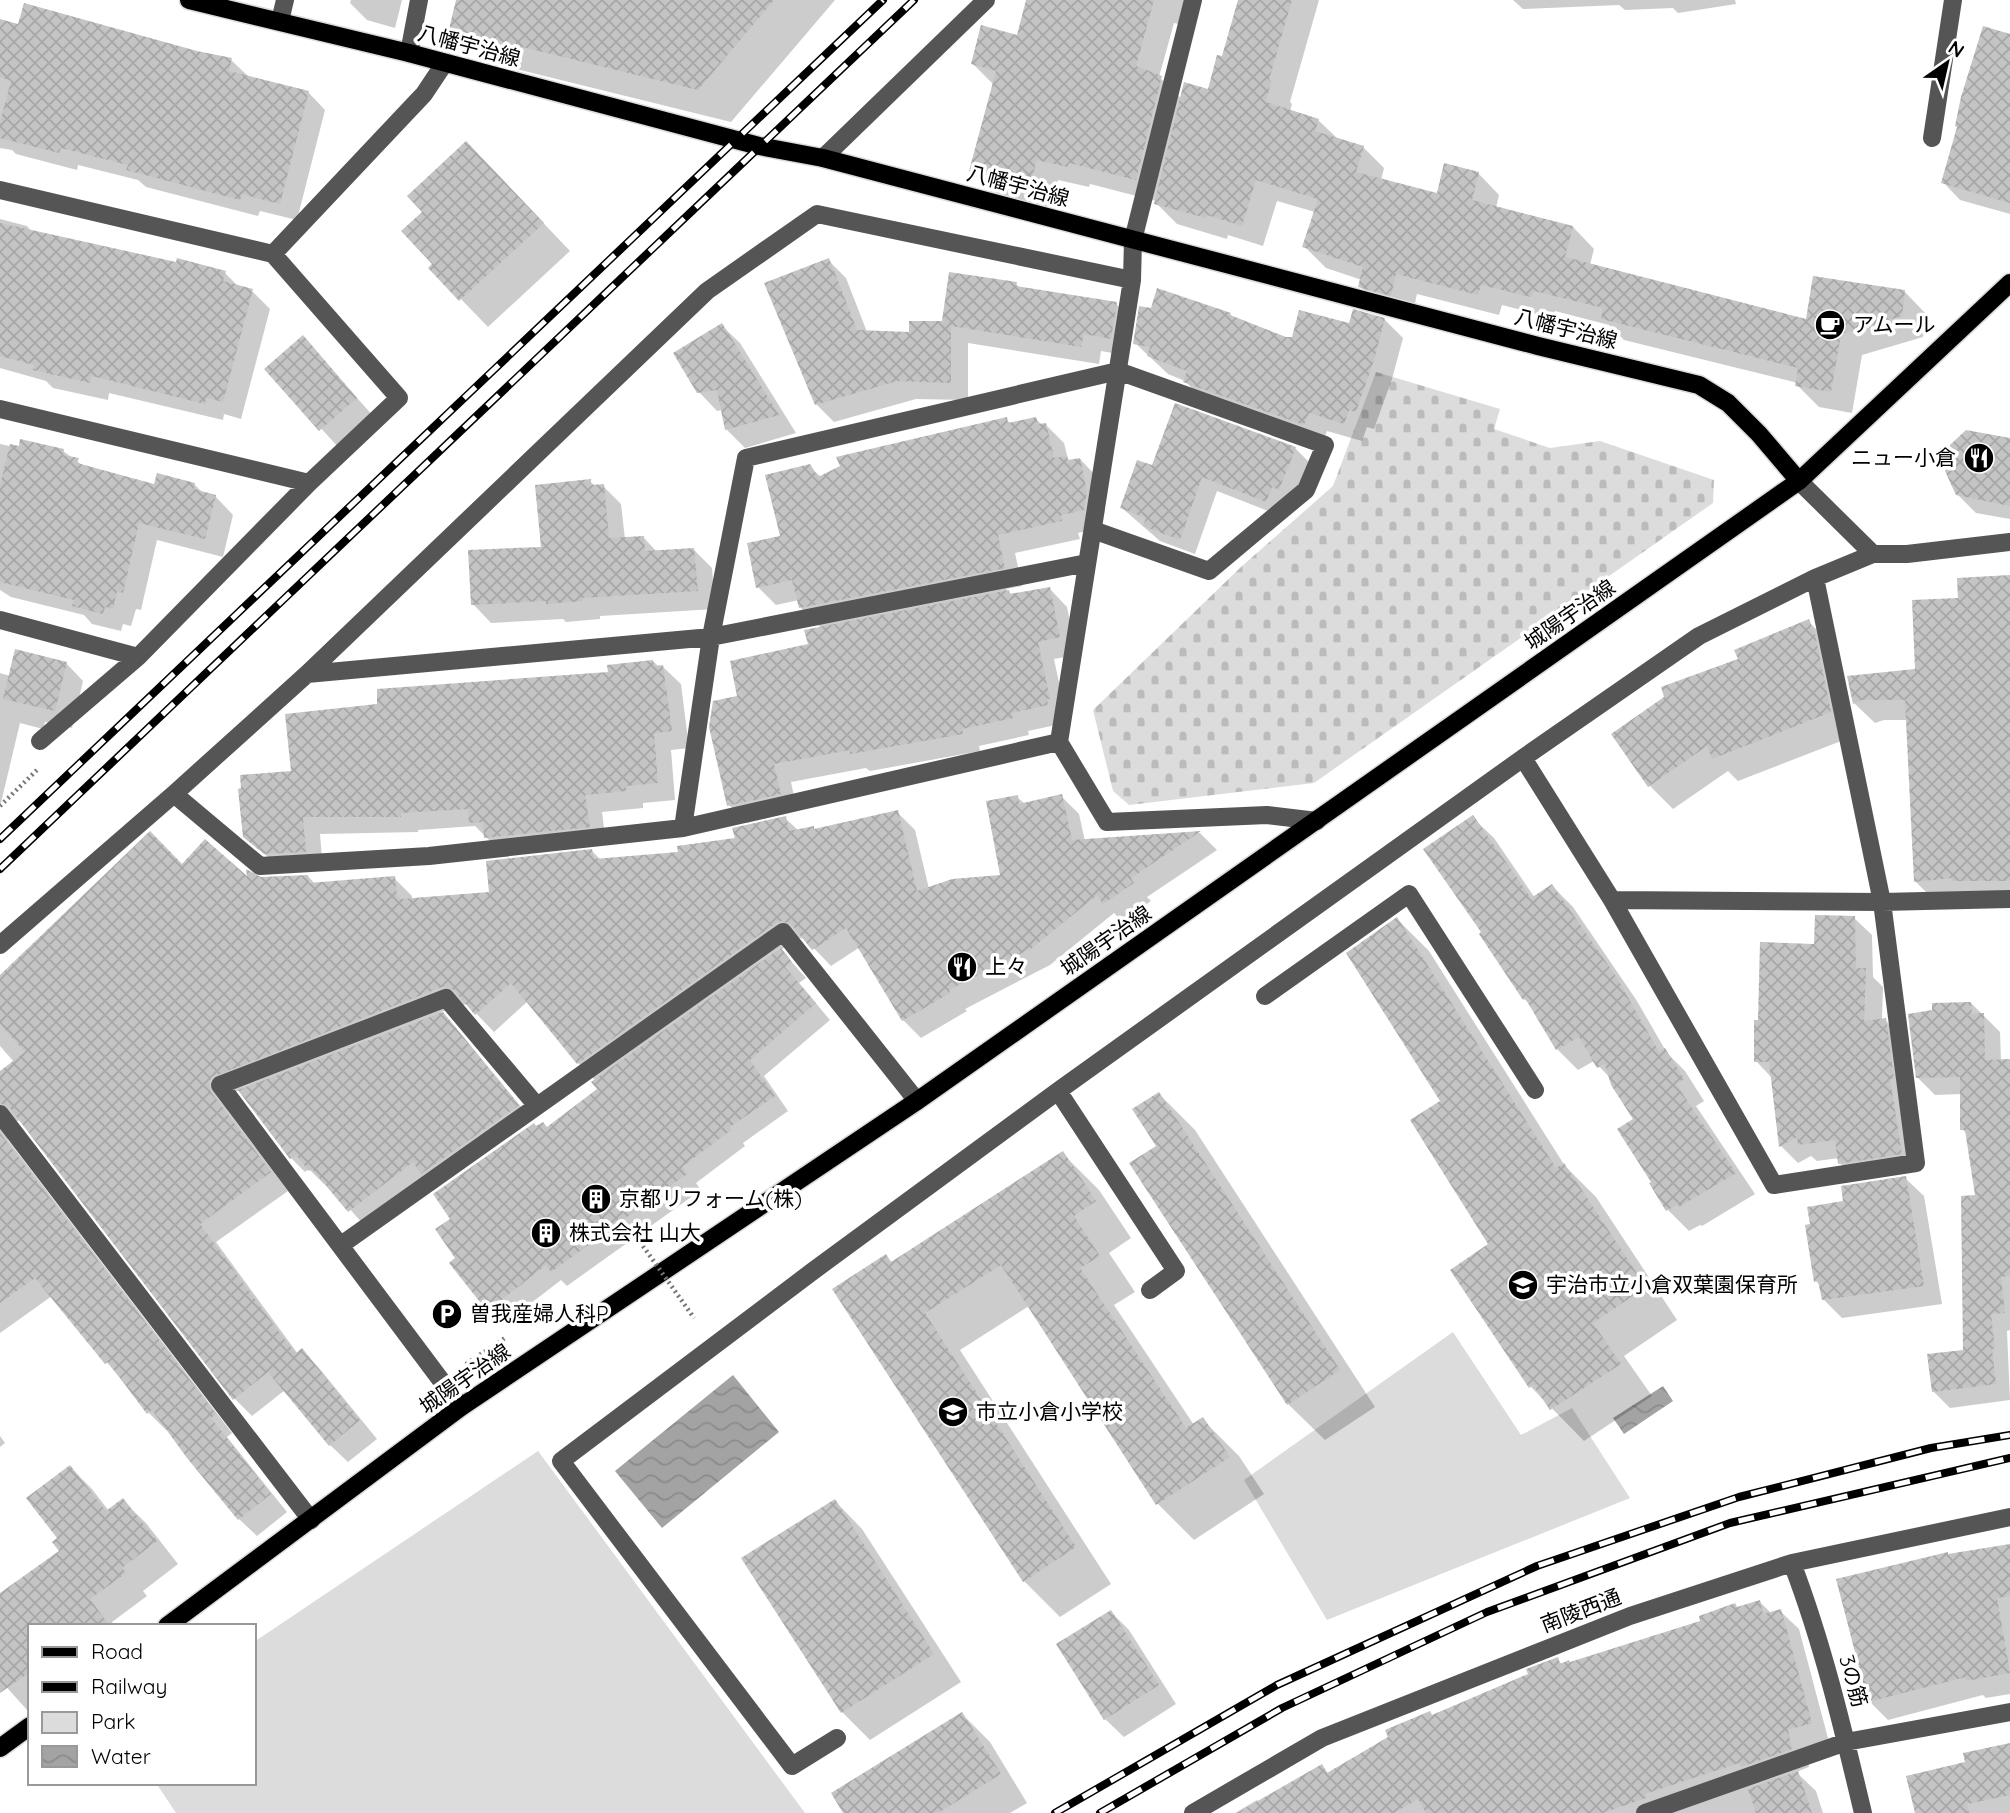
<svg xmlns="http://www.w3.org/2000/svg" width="2010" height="1813" viewBox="0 0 2010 1813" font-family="Quicksand,'Noto Sans JP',sans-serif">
<defs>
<pattern id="cemetery-stones" width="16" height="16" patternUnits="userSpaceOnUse" patternTransform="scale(1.75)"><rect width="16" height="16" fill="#dcdcdc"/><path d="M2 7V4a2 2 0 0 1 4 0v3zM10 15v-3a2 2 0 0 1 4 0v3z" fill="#bbb"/></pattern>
<pattern id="water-waves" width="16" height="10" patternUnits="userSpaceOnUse" patternTransform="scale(1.75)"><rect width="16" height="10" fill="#a3a3a3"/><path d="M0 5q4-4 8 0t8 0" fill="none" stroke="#8b8b8b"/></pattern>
<pattern id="building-cross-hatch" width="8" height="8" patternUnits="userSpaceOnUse" patternTransform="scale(1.75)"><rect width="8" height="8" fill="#c4c4c4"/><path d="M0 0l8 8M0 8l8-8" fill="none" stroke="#a7a7a7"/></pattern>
</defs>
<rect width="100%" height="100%" fill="#fff"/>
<path fill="#dcdcdc" d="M1453,1332l68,103 51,-27 58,90 -303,122 -83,-140z
M538,1451l267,362h-629l-20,-30h98v-141z"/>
<path fill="url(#cemetery-stones)" d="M1376,372l124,37 -6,20 56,19 50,-7 114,39 -1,23 -399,280 -185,22 -16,-14 -20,-81 148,-143 92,-81z"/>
<path fill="url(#water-waves)" d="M733,1375l46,57 -117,96 -47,-57z
M1663,1386l10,15 -49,33 -11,-16z"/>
<path fill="#0003" d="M351,0h51l-7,28 -28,-8 -17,-17z
M458,0h377l-104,122 -247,-61 -33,-33z
M1028,0h166l-7,26 -13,-3 -15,54 23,22 27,-8 14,-33 16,-58h80l-29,102 2,2 -2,7 28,9 20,19 25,8 21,21 -3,12 57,15 40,-22 21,22 -3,13 77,19 21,22 -4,16 218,56 97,-29 21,22 -3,23 -61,18 -10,58 -33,-6 -22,-22 1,-2 -174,-43 -15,-15 -54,-14 -3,7 -50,-13 -3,10 -82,-21 -5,22 -30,-8 -22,-22 2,-6 -36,-12 -22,-22 11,-34 -38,-11 -14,45 -35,-11 -1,4 -50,-15 -21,-21v-2l-66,-17 -1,3 -31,-7 -7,28 -59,-16 -21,-22 23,-85 -21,-21 45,-27z
M1513,0h222l1,4 -58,9 -5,-5 -48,2 -6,-5 -96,4z
M0,20l20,6 177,27 34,7 18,17 59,15 17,18 -28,110 -37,-9 -2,5 -112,-29 -8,-7 -60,-15 -1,5 -61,-16 -4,-4 -12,-2z
M2010,36v178l-50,-14 -17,-18z
M494,171l76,80 -82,76 -57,-59z
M0,219l27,7 5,6 193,41 14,14 13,4 18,18 -29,110 -17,-5 -1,6 -114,-27 -1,7 -55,-12 -7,-7 -46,-13z
M828,260l18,18 21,54 44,2 32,-11 73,-39 4,4 96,16 18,18 -5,34 -28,-5 -2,13 -131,-21v57l-52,-1 -82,23 -18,-18z
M1230,314l5,5 50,19 9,1 90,-20 19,19 -11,41 -18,50 -7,-2 -5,14 -35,-10 -4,12 -120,-43 -18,-19 -17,-7 -33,-31z
M721,325l19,18 56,90 -51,15 -19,-19 -4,-19 -5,1 -18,-19z
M303,337l71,80 -35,31 -72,-79z
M1006,419l5,5 25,-5 6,6h4l18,18 4,16 2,3 10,-3 18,19 7,32 -3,18 -24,5 2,6 -65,14 7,33 -16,3 7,7 37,-7 17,18 10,48 -23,4 12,57 -1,7 -37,8 1,4 -50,11 1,5 -110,20 -4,-3 -75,14 6,29 -50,12 -18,-18 10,-108 71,-51 12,-17 -22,-22 -1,-7 -23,5 -18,-18 24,-50 27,-71 12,11z
M2010,439v80l-34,-6 -19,-19z
M0,444l20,4 43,3 22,16 71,19 38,-2 9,9 12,3 18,19 -10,42 -66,-17 -16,70 -5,-1 -5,17 -8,-2 -2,7 -29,-7 -8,-9 -73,-18 -11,-7z
M1295,448l15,15 -15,41 -14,12 -64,-25 -22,63 -35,-13 -38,-33 31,-40z
M590,481l6,6 7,-1 18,18 4,35 19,-1 13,14 36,-3 19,19 3,41 -115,7v3l-34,3 -3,-3 -72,4 -18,-19 70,-56z
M2010,577v325h-74l-21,-21 -7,-161h-24l-9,3 -21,-20 62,-32 44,-72z
M1808,621l24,24 22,91 -116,45 -10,-10 -55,38 -23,-23 90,-126z
M653,661l6,6h4l18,17 8,64 -18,2 4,50 -32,3v5l-41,4 4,32 -102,11 -29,-29 -57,4v2l-98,2 3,35 -40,2 -38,-35 48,-64 86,-66 231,-32z
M66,663l17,18 -11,47 -27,-6 -2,7 -23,-6 -20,84v-134l10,3z
M1061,796l18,18 6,27 115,-8 17,17 -70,47 4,4 -29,20 -8,-8 -64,52 -85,44 2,2 -46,27 -18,-18 -43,-73 -29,19 -25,-26 -5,-2 -7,2 -13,10 25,28 -7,5 31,37 -66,56 24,35 -45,32 2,3 -49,37 5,7 -134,96 -6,-6 -58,45 -15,-15 -31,-51 -5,-40 85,-91 11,1 51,-40 -3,-8 -18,-18 -50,-62 -34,31 -27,-28 -26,8 15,16 75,91 -168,105 -37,-42 -2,2 -15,-15 -4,3 -14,-14 -51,-68 -10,4 -4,7 2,10 60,80 -72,51 82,112 4,-3 17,17 58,71 -29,23 -18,-17 -45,-55 -33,26 -17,-17 -213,-279 -10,2 -6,7 2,11 224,293 -5,4 60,75 -30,24 -18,-17 -71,-90 -2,1 -17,-17 -97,-117 -52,37v-260l14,-11 -14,-16v-69l183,-111 66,15 59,-5 7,8 79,-6 18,18v4l79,-7 101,-42 9,9 79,-6 57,-15 48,-21 14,13h17l81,-19 18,18 14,59 73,-12 15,-80 8,7z
M1473,818l21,20 41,60 17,-12 21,21 64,94 30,52 18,18 19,30 -8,5 59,88 -53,32 -2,-1 -11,6 -21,-21 -16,-26 -17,-65 -23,-39 -18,-19 -16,9 -21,-21 -25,-43 -8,-7 -43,-65 3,-1z
M1854,918l18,17 1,42 10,10 -1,33h3l17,17 17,134 -62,9 -17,-17 -1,-5 -22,3 -6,-5 -13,7 -17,-17 -9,-68 -16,-17 4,-40 56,-75z
M1397,919l32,32 136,215 31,31 81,123 -53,36 28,40 -68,45 -53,-54 -79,-117 39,-26 -49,-143z
M1971,1003l29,29 1,29 9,-1v270l-3,1 3,69 -60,8 -17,-17 32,-39 12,-156 -9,-61 -6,-6v-35l-27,1 -17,-17z
M1159,1094l36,36 180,277 -50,33 -37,-36 -130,-257z
M1063,1154l36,36 32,48 -22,15 26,39 -21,13 80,120 9,-5 36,36 25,38 -70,46 -36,-36 -129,-198 -69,44 151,234 -51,33 -36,-36 -138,-324 7,6z
M1905,1178l19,18 18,108 -100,14 -19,-19 -2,-13 -5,-5 29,-78z
M0,1436l5,7 -5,4z
M70,1467l22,22 17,22 14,-10 23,22 32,41 -35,27 4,5 -35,26 2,4h-84l-2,85 -28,-31v-85l62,-44 -3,-13z
M835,1501l27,28 99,153 -91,58 -28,-28z
M2010,1546v148l-24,4 -3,-3 -95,25 -19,-19 80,-145z
M1760,1602l11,11 9,-2 19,18 30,113 -24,6 4,19 -13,5 20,19 7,22h-588l22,-13 2,2 63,-36 7,8 101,-61 3,3 97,-41 27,-16 6,6 60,-17z
M1111,1612l18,18 47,74 -52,33 -19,-18z
M962,1714l28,28 37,61 -17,10h-165z
M2010,1745v68h-93l50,-50z"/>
<path fill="url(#building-cross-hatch)" d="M456,0h318l-76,90 -249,-61z
M1026,0h128l-18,66 26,10 -26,104 -67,-17 -1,4 -31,-7 -8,28 -60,-17 27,-100 -25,-7 10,-39 36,10z
M1238,0h54l-23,80 2,1 -5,21 53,17 -4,12 49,15 -8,26 81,21 7,-30 35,9 -7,28 101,26 -8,31 241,62 7,-43 92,14 -3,26 -61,18 -10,58 -36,-6 3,-18 -197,-49 2,-11 -69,-17 -3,6 -50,-12 -3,10 -82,-21 -5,22 -33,-9 5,-20 -61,-20 16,-48 -62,-19 -14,46 -35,-11 -1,3 -52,-14 30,-122 24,7 9,-34 5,1z
M24,3l173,48 35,7 -3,13 80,20 -29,113 -38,-10 -2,6 -114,-30 2,-5 -67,-17 -2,5 -59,-15v-16l11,-41 -11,-4v-58l18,5z
M1983,26l27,8v169l-69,-20 16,-56 -2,-1 6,-29z
M466,141l78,82 -85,78 -31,-33 4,-4 -31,-33 21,-19 -15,-16z
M0,223l176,39 1,-4 49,13 -3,10 30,8 -30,113 -17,-4 -1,6 -113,-28 -2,7 -57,-13 1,-5 -34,-9z
M829,258l28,72 52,2v-11h33l7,-49 68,10 -1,4 101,16 -6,37 -27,-5 -3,13 -130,-21v57l-54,-2 -82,24 -51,-122z
M1157,288l74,25 -1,2 56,22h6l7,-27 50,13 4,-14 32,9 -11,42 -18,52 -7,-2 -5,14 -35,-11 -5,12 -121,-43 4,-11 -40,-15 3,-9 -17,-3 6,-38 12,2z
M722,323l57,92 -54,15 -8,-40 -20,3 -24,-40z
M303,335l54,63 -38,33 -55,-62z
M1175,403l121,44 -17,43 -7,-3 -6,15 -64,-25 -22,63 -37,-14 3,-8 -26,-10 17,-48 15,5z
M1007,417l1,6 28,-6 2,7 8,-1 8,35 13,-2 1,4 12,-2 7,33 -3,19 -23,5 1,6 -64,14 7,33 -206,40 -7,-28 -36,8 -9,-45 33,-7 -15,-61 45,-11 8,13 22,-11 -4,-9z
M1966,430l44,8v68l-54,-11 -11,-24 5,-26z
M20,439l44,10 -1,6 16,3 -2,5 77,21 3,-11 38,10 -1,6 22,6 -11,44 -66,-16 -16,70 -6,-2 -4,18 -8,-2 -2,7 -31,-8 2,-6 -74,-18v-97l10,-41 9,2z
M591,479v6l13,-1 5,54 35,-2 1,15 49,-3 4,43 -116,7 1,3 -37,3v-3l-75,4 -3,-55 73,-3 -6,-62z
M2010,575v306h-58v-3l-38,4 -9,-182h-43l-9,4 -6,-28 68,-7 -3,-69 46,-2 -1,-20z
M1050,587l10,50 -22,5 12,57h-3l1,6 -36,8 1,5 -51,11 1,5 -113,20v-4l-76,14 7,30 -54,12 -18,-79 4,-26 24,-5 -7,-35 78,-17 -4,-14 205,-40 1,4z
M1809,619l6,15 16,78 -119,47 -5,-13 -59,41 -37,-53 53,-37 -3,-10 77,-28 -4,-9z
M15,649l52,13 -12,49 -52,-12z
M653,660l1,6 9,-1 9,66 -18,2 4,50 -32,3v5l-41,4 5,32 -106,11 -1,-16 -14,1 -1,-14 -67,4v4h-98l3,35 -42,2 -21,-17 -5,-48 3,-1 -1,-13 51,-4 -6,-57 92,-10v-15l231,-17 -1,-7z
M1062,794l10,46 129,-9 -70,47 3,5 -31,21 -6,-9 -65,53 -83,42 1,3 -48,28 -56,-93 -34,22 -20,-25 -10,-4 -6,2 -199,141 -66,-81 -36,32 -21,-25 -6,-3h-6l-230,90 -3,5 2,10 60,80 -71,52 85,116 11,13 6,-5 58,72 -31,26 -61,-74 -35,28 -224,-293 -9,-4v-32l25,-19 -25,-28v-49l150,-144 32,33 23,-25 42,37 -1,-7 15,8 47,-2 1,8 86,-7 2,21 4,2 88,-7 -3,-31 106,-12 2,10 84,-7 -1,-6 58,-8 -3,-10 54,-12 3,15 25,-5v3l84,-19 19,81 35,-12 48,-4 -14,-74 32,-6 1,9z
M1473,815l58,83 21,-14 65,94 42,74 6,-4 19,31 -8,5 60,89 -57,34 -1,-3 -12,7 -17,-28 2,-1 -34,-53 16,-10 -22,-34 -6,-21 -8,4 -18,-31 -23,13 -31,-52 -2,2 -44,-66 2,-2 -58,-83z
M1815,915l40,1 1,52h10l-2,53 22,-3 8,61h-4l12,75 -64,10 -3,-24 -37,5 -1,-8 -18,10 -10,-85h-15v-42h4l2,-78 54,2z
M1397,917l159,251 8,-5 82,124 -53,36 28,41 -71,46 -17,-25 -4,3 -79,-118 38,-26 -78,-124 30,-19 -94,-148z
M781,948l11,14 -7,5 31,36 -66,57 25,36 -45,31 1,3 -49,37 5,7 -136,98 -5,-7 -59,46 -38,-48 6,-5 -20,-29 15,-10 -17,-25 101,-71 2,3 7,-4 4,5 50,-38 -6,-7z
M1971,1002l1,12 12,-1 1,47 25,-1v217l-9,1 4,36 -14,1 4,35h-3l4,35 -64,8 -5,-38 36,-4 -2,-154 14,-1 -10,-65h-5v-53l-44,1 -8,-64 24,-4v-7z
M443,1012l76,93 -98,69 -8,-12 -65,50 -36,-43 -3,2 -13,-16 -6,4 -52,-69z
M1159,1092l181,278 -53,35 -158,-242 27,-17 -24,-37z
M0,1133l216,281 -5,4 60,76 -33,26 -51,-62 -35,-48 -5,4 -39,-52 -3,2 -70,-86 -35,25z
M1063,1151l33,50 -22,15 26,40 -20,12 106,160 17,-11 27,40 -74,48 -155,-240 -76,48 151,234 -53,35 -191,-293 54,-35 5,8z
M1906,1176l18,110 -102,14 -4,-19 -4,1 -9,-57 5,-1 -3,-17 36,-6 -2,-15z
M70,1465l36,46 17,-13 34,43 -35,27 4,5 -36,26 20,27h-80v46l-30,21v-100l59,-42 -7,-9 5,-4 -31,-40z
M835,1499l99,155 -93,59 -100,-155z
M2010,1544v52l-13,2 13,75 -44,8v-4l-98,25 -32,-123 112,-27v2z
M1760,1600l3,14 18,-5 31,114 -24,7 4,19 -51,18 -2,-4 -94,31 1,4 -43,15h-177l-8,-14 -24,14h-157l85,-49 5,9 61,-36 -3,-7 45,-19 2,4 96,-41 -2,-5 32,-12 2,7 9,-4 1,2 130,-41 -1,-5 36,-13 2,4z
M1111,1610l48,75 -55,35 -48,-76z
M962,1712l39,62 -63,39h-95l-12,-20z
M2010,1743v52l-43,9 2,9h-54l-9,-37 59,-14 -2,-9z
M1798,1771l14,42h-56l-8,-24z"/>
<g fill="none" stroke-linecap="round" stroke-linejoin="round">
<g stroke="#dbdbdb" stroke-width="21">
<path id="major" d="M189,0l220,53 350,93 64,12 715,188 161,39 29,18 31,31 40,47
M167,1626l294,-219 456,-306 882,-620 211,-198
M0,1748l30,-22"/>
</g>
<path stroke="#777" stroke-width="4.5" stroke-dasharray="2 3.5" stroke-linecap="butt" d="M0,806l38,-37
M466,1364l39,-26"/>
<path stroke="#555" stroke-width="18" d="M280,21l5,-21
M409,53l10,-53
M1932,138l21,-138
M823,158l163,-158
M0,190l273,64
M0,409l309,74
M1799,481l74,73h34l103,-12
M0,620l138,37 171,-174 90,-85 -126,-144 151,-160 20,-30
M307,674l404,-37 35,-179 372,-87 207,74 -19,45 -97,81 -116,-41
M40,741l98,-84
M1059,742l48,80 160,-7 50,6
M1523,758l89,142 162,285 142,-22 -34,-261 -67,-324
M174,794l86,72 169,-10 254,-28 376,-86 73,-462 1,-40 60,-240
M683,828l28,-191 376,-74
M1612,900l270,2 128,-3
M0,945l174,-151 133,-120 400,-383 110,-77 315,66
M1265,996l144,-102 126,196
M1058,1091l118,180 -26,19
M0,1114l311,406
M341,1245l442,-313 134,169
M461,1407l-241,-322 226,-87 91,108
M1792,1563c31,81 51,166 71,250
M837,1738l-45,28 -231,-305 252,-190 245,-180 465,-333 176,-122 116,-58 58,-24
M1193,1813l129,-75 308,-122 162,-53 218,-46
M1645,1813l201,-71 164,-30"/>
<use href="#major" stroke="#000" stroke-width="18"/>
<g stroke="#000" stroke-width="8">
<path id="rail" d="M0,839l883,-839
M0,869l914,-869
M1055,1813l222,-128 260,-119 202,-69 192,-49 79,-13
M1100,1813l182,-105 205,-96 243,-89 280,-65"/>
</g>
<use href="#rail" stroke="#fff" stroke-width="5" stroke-dasharray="16" stroke-linecap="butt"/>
<path stroke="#777" stroke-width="4.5" stroke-dasharray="2 3.5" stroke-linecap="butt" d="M643,1246l51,72"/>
</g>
<defs>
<g id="cafe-disc" transform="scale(1.575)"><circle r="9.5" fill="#000" stroke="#fff"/><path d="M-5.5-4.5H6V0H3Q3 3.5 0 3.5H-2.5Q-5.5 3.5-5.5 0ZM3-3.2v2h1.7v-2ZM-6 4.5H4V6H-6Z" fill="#fff"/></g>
<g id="restaurant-disc" transform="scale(1.575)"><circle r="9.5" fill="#000" stroke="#fff"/><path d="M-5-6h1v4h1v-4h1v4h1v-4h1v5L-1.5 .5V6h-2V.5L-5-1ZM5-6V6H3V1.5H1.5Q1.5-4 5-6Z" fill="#fff"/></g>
<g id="building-disc" transform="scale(1.575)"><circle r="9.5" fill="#000" stroke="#fff"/><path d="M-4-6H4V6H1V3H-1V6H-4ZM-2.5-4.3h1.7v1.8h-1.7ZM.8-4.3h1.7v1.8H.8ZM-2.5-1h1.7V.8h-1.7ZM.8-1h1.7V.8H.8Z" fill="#fff"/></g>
<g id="school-disc" transform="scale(1.575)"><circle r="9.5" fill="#000" stroke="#fff"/><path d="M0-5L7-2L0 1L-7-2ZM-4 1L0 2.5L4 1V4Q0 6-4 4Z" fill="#fff"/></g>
<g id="parking-disc" transform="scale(1.575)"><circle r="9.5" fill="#000" stroke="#fff"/><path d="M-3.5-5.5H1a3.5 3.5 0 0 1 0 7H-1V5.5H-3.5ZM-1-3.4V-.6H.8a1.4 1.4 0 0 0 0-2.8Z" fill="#fff"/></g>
</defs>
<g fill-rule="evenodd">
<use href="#cafe-disc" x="1830" y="325"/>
<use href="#restaurant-disc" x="1979" y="458"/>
<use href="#restaurant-disc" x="962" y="967"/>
<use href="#building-disc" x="596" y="1199"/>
<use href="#building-disc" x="546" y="1233"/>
<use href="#school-disc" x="1523" y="1285"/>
<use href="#parking-disc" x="447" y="1314"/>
<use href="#school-disc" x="953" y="1412"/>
</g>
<g text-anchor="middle" stroke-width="7" stroke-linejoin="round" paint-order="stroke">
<g font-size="21" fill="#000" stroke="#fff">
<text transform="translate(469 46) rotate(15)" y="7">八幡宇治線</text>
<text transform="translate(1018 186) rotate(15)" y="7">八幡宇治線</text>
<text transform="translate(1566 329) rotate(14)" y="7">八幡宇治線</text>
<text transform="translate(1570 615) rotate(-35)" y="7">城陽宇治線</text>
<text transform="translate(1106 941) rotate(-35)" y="7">城陽宇治線</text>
<text transform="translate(465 1379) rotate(-35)" y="7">城陽宇治線</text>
<text transform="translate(1581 1611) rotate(-21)" y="7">南陵西通</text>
<text transform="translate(1853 1681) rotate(74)" y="7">3の筋</text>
</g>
<g font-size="21" fill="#000" stroke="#fff" text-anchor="start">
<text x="1853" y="332">アムール</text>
<text x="1956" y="465" text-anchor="end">ニュー小倉</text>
<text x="985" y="974">上々</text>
<text x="619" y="1206">京都リフォーム(株)</text>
<text x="569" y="1240">株式会社 山大</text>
<text x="1546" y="1292">宇治市立小倉双葉園保育所</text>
<text x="470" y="1321">曽我産婦人科P</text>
<text x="976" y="1419">市立小倉小学校</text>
</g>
</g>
<rect x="28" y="1624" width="228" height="161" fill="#ffffff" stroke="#999999" stroke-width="2"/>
<rect x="42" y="1647" width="35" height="10" fill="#000000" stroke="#999999" stroke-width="2"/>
<text x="91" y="1659" font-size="21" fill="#000000">Road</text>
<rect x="42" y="1682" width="35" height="10" fill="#000000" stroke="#999999" stroke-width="2"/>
<text x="91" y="1694" font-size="21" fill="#000000">Railway</text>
<rect x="42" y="1712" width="35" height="21" fill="#dcdcdc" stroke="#999999" stroke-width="2"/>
<text x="91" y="1729" font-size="21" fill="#000000">Park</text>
<rect x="42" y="1746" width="35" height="21" fill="url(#water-waves)" stroke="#999999" stroke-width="2"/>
<text x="91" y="1764" font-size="21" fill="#000000">Water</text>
<g transform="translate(1947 63) rotate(34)" stroke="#ffffff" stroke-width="5" paint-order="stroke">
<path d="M0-5L12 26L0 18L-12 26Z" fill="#000000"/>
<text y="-10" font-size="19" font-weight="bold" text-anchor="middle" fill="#000000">N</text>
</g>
</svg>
